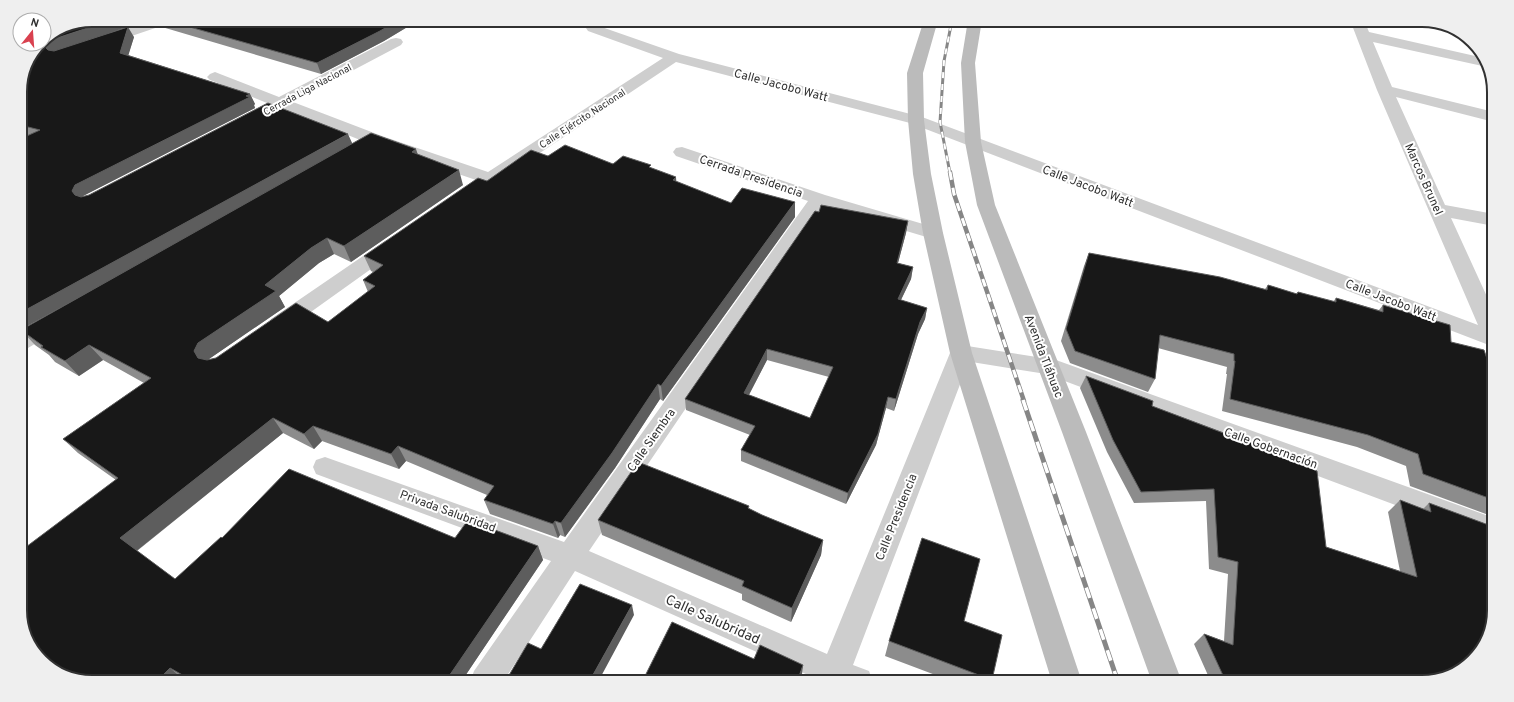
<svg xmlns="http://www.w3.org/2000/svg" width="1514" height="702" viewBox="0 0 1514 702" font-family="Overpass,sans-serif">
<rect width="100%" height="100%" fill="#fff"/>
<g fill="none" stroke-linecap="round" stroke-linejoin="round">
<path fill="#cecece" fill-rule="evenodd" d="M151,20h21l-2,3 -62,21 -5,1 -5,-1 -2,-3 2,-3z
M1350,20h14l5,12 115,26 3,9 -114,-25 19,45 102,25v10l-98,-25 49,108 49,9v12l-43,-8 43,94v35l-584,-224 -234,-61 -208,139 -6,1 -6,-1 -3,-4 3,-4 20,-13 -106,-36 -89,-36c-12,6 -26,18 -39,14l-2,-3 2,-3 25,-13 -57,-23 -3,-3 3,-3 5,-2 5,2 59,23 112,-58 5,-1 5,1 2,3 -2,3 -108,57 89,34 106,36 175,-114 -75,-27 -2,-3 2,-3 5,-1 86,30 243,63 556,208 -101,-235z
M682,147l143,48 115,34 3,4 -3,4 -7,2 -110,-33 -234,345 238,103 123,-301 3,-6 8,-2 8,2 3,6 -119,312 16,6 4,11h-57l1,-3 -242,-108 -72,111h-33l4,-11 77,-110 -235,-87 -3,-7 3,-7 9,-3 239,85 244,-341 -132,-45 -3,-4 3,-4z
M392,239l7,2 3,4 -3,4 -112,80 -8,3 -8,-3 -3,-5 3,-5 114,-78z
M53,315l8,3 3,5 -3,5 -33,20 -8,2v-18l25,-14z"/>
<path fill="#cecece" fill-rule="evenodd" d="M961,345l95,15 438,158v24l-448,-168 -93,-15 -3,-6 3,-6z"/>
<path fill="#bbb" fill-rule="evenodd" d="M924,20h14l-15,53 1,47 7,54 12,59 29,120 110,329h-30l-102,-329 -27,-120 -10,-59 -5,-54 -1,-47z
M968,20h14l-7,43 6,79 14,63 91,227 96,250h-30l-90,-250 -85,-227 -12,-63 -4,-79z"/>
<g stroke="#868686" stroke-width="3">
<path id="rail-far2" d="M950,173l-10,-51 4,-61 8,-41"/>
</g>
<g stroke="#868686" stroke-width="4.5">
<path id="rail-far1" d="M950,172l4,22 70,207"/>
</g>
<g stroke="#868686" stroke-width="5">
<path id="rail" d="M1023,400l95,282"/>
</g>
<use href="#rail-far2" stroke="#fff" stroke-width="2" stroke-dasharray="6" stroke-linecap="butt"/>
<use href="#rail-far1" stroke="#fff" stroke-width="3" stroke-dasharray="8" stroke-linecap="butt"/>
<use href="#rail" stroke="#fff" stroke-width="3.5" stroke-dasharray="11" stroke-linecap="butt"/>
</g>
<path fill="#8c8c8c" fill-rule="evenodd" d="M92,20h55l-5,2 -3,-1 -1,2 -29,10 25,4 -6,18 122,39 5,10 -1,1 1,3 -172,88v1l269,-53 65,10 46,31 -112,77 -17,-8 -15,9 -40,33 6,11 -76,52v1l119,-38 40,-30 -5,-12 10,-8 -2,-1 -7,-15 123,-75 61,-25 103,12 26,14 54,21 64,-1v15l-132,184 -3,-2 -45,69 -50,69 -5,-2 -2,3 -68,-24 -6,-14 3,-5 -81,-34 -7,8 -77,-28 -8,8 -31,-16 -146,118 38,28 47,-41h233l83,8 5,14 -82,122h-273l-3,-1 -1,1h-92l-72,-67v-77l8,8 88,-66 -38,-27 -15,-14 81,-56 -41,-23 -24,16 -24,-14 -6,-7 -14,-10 -14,-15 86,-48 -87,48v-191l8,-3 -8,-3v-46z
M157,20h262l-35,21 -63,33 -159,-47z
M819,212l89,9 -2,12 -8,30 15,4 -2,12 -10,21 26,8 -2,11 -7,15 -24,77 -8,-3 -10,37 -30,59 -105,-43v-11l9,-15 -64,-25 -1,-11zM767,360l62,17 -19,41 -61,-23z
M1089,253l176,36 3,-4 28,9 2,-2 35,10 3,-4 43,12 4,-5 68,37 43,37v138l-84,-31 -4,-20 -49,-19 -135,-36 5,-37h-1l1,-7 -69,-19 -3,31 -7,13 -78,-29 -9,-22 23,-75z
M1086,376l66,30 73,27 1,-1 100,115 74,24 -12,-59 12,-12 23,9 6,-6 65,24 -72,155h-211l-17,-38 10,-10 20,7 4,-67 -19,-5 -3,-68 -72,2 -27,-51 -27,-64z
M749,509l13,6 61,25 -2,15 -30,67 -49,-22v-6l-140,-59 -4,-15z
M964,621l28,59 -1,2h-37l-69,-26 4,-15z"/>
<path fill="#5d5d5d" d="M112,20h26l1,1 -1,2 -83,29 -3,5 -7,-10 3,-6z
M141,20h6l-5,2z
M399,20h20l-35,21 -63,33 -4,-11z
M128,27l6,10 -8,26 -6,-10z
M250,94l5,10 -1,1 1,3 -172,88 -3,6 -8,-11 3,-6z
M348,134l5,11 -333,185v-17z
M416,149l5,15 -9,-12z
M459,170l4,15 -112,77 -7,-16z
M676,177l1,15 -4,-12z
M795,202v15l-132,184 -2,-15z
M908,221l-2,12 -11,41 2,-11z
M327,238l7,16 -15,9 -40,33 6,11 -76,52 -3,8 -8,-9 -4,-7 4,-8 67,-58 46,-37z
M913,267l-2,12 -15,31 2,-11z
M927,308l-2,11 -7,15 -24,77 2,-12 24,-77z
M89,345l14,15 -24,16 -14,-15z
M767,349v11l-23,44v-11z
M658,384l2,15 -45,69 -50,69 -4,-14z
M888,397l-2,11 -10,37 -30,59 2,-11z
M273,418l10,15 -148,119 -15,-14z
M313,426l9,15 -8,8 -10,-15z
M398,446l8,15 -7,8 -8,-15z
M555,521l5,14 -2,3 -5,-14z
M20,538l23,23 -17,-14 -6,-5z
M823,540l-2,15 -30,67 1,-14z
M538,546l5,14 -82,122h-16z
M632,605l2,10 -36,67h-9z
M803,665l-1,9 -3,8h-2z
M170,668l15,13 -1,1h-28z"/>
<path fill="#181818" stroke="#5d5d5d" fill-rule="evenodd" d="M92,20h20l-64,21 -3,6 3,3 6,1 74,-24 -8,26 130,41 -4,2 4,1 -175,88 -3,6 3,4 6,2 8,-2 179,-92 80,31 -328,179v-174l20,-9 -20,-5v-38l20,-43h4v-5l21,-14z
M165,20h234l-19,11 -63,32z
M371,133l45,16 -4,3 47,18 -115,76 -17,-8 -16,10 -46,37 11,6 -78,52 -4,8 4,7 9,2 9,-2 80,-55 32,19 47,-36 -12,-6 20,-15 -19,-9 114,-78 9,3 44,-31 17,6 17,-11 48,19 10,-8 28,9 -2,2 27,10 -3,3 58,23 11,-15 53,14 -134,184 -3,-2 -46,69 -51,70 -6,-2 -2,3 -69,-24 10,-14 -96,-40 -7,8 -78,-28 -9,8 -31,-16 -153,120 55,41 46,-42 1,1 67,-69 166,69 13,-18 70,26 -93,136h-250l-25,-14 -14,14h-64l-28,-6 -32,-26 -12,-35v-73l6,5 92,-69 -55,-39 88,-61 -62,-33 -24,16 -24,-14 2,-1 -22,-16z
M821,205l87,16 -11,42 16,4 -15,32 29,9 -7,14 -24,77 -8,-2 -10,37 -30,59 -107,-43 14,-24 -70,-27 130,-188 4,1zM767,349l66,18 -23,51 -66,-25z
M1089,253l131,24 47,13 1,-5 29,9 1,-2 38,10v-4l47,14v-7l67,20 1,17 33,8 10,29v121l-71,-26 -5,-20 -50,-19 -138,-36 5,-38h-1v-7l-74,-19 -5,44 -80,-28 -9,-22z
M1086,376l67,25 -1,5 74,28v-2l91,39 9,76 91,30 -17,-77 31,12 -2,-9 65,24v83l-6,28 -26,32 -40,12h-196l-22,-48 29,11 5,-83 -20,-5 -4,-68 -73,3 -28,-52z
M638,462l111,44 -1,2 14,7 61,25 -31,68 -50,-22 2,-5 -146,-61z
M922,538l58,21 -16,62 38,14 -10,45 -103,-39z
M580,584l52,21 -43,77h-84l23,-39 13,6z
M672,622l82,37 6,-14 43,20 -6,17h-155z"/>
<g text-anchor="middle" stroke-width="4" stroke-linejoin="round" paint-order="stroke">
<g font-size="10" fill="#313131" stroke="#fff">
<text transform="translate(307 89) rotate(-28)" y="4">Cerrada Liga Nacional</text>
<text transform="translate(582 118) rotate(-33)" y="4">Calle Ejército Nacional</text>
</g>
<g font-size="12" fill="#313131" stroke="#fff">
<text transform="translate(781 85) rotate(15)" y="4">Calle Jacobo Watt</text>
<text transform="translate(751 176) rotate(19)" y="4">Cerrada Presidencia</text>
<text transform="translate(1424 179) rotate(66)" y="4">Marcos Brunel</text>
<text transform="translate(1088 186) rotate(21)" y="4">Calle Jacobo Watt</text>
<text transform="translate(1391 300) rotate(21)" y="4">Calle Jacobo Watt</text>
<text transform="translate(1044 356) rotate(69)" y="4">Avenida Tláhuac</text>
<text transform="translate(651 440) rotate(-55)" y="4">Calle Siembra</text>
<text transform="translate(1271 448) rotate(20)" y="4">Calle Gobernación</text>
<text transform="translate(448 511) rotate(20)" y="4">Privada Salubridad</text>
<text transform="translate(896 517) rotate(-68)" y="4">Calle Presidencia</text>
</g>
<g font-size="14" fill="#313131" stroke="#fff">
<text transform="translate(713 619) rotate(24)" y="5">Calle Salubridad</text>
</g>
</g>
<path d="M0 0H1514V702H0ZM92 27H1422A65 65 0 0 1 1487 92V610A65 65 0 0 1 1422 675H92A65 65 0 0 1 27 610V92A65 65 0 0 1 92 27Z" fill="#efefef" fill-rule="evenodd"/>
<path fill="none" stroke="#313131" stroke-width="2" d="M92 27H1422A65 65 0 0 1 1487 92V610A65 65 0 0 1 1422 675H92A65 65 0 0 1 27 610V92A65 65 0 0 1 92 27Z"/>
<g transform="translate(32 32) rotate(17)"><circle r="19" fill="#ffffff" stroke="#adadad"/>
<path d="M0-3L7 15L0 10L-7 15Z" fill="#d9414f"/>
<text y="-6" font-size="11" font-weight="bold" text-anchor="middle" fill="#313131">N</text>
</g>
</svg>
